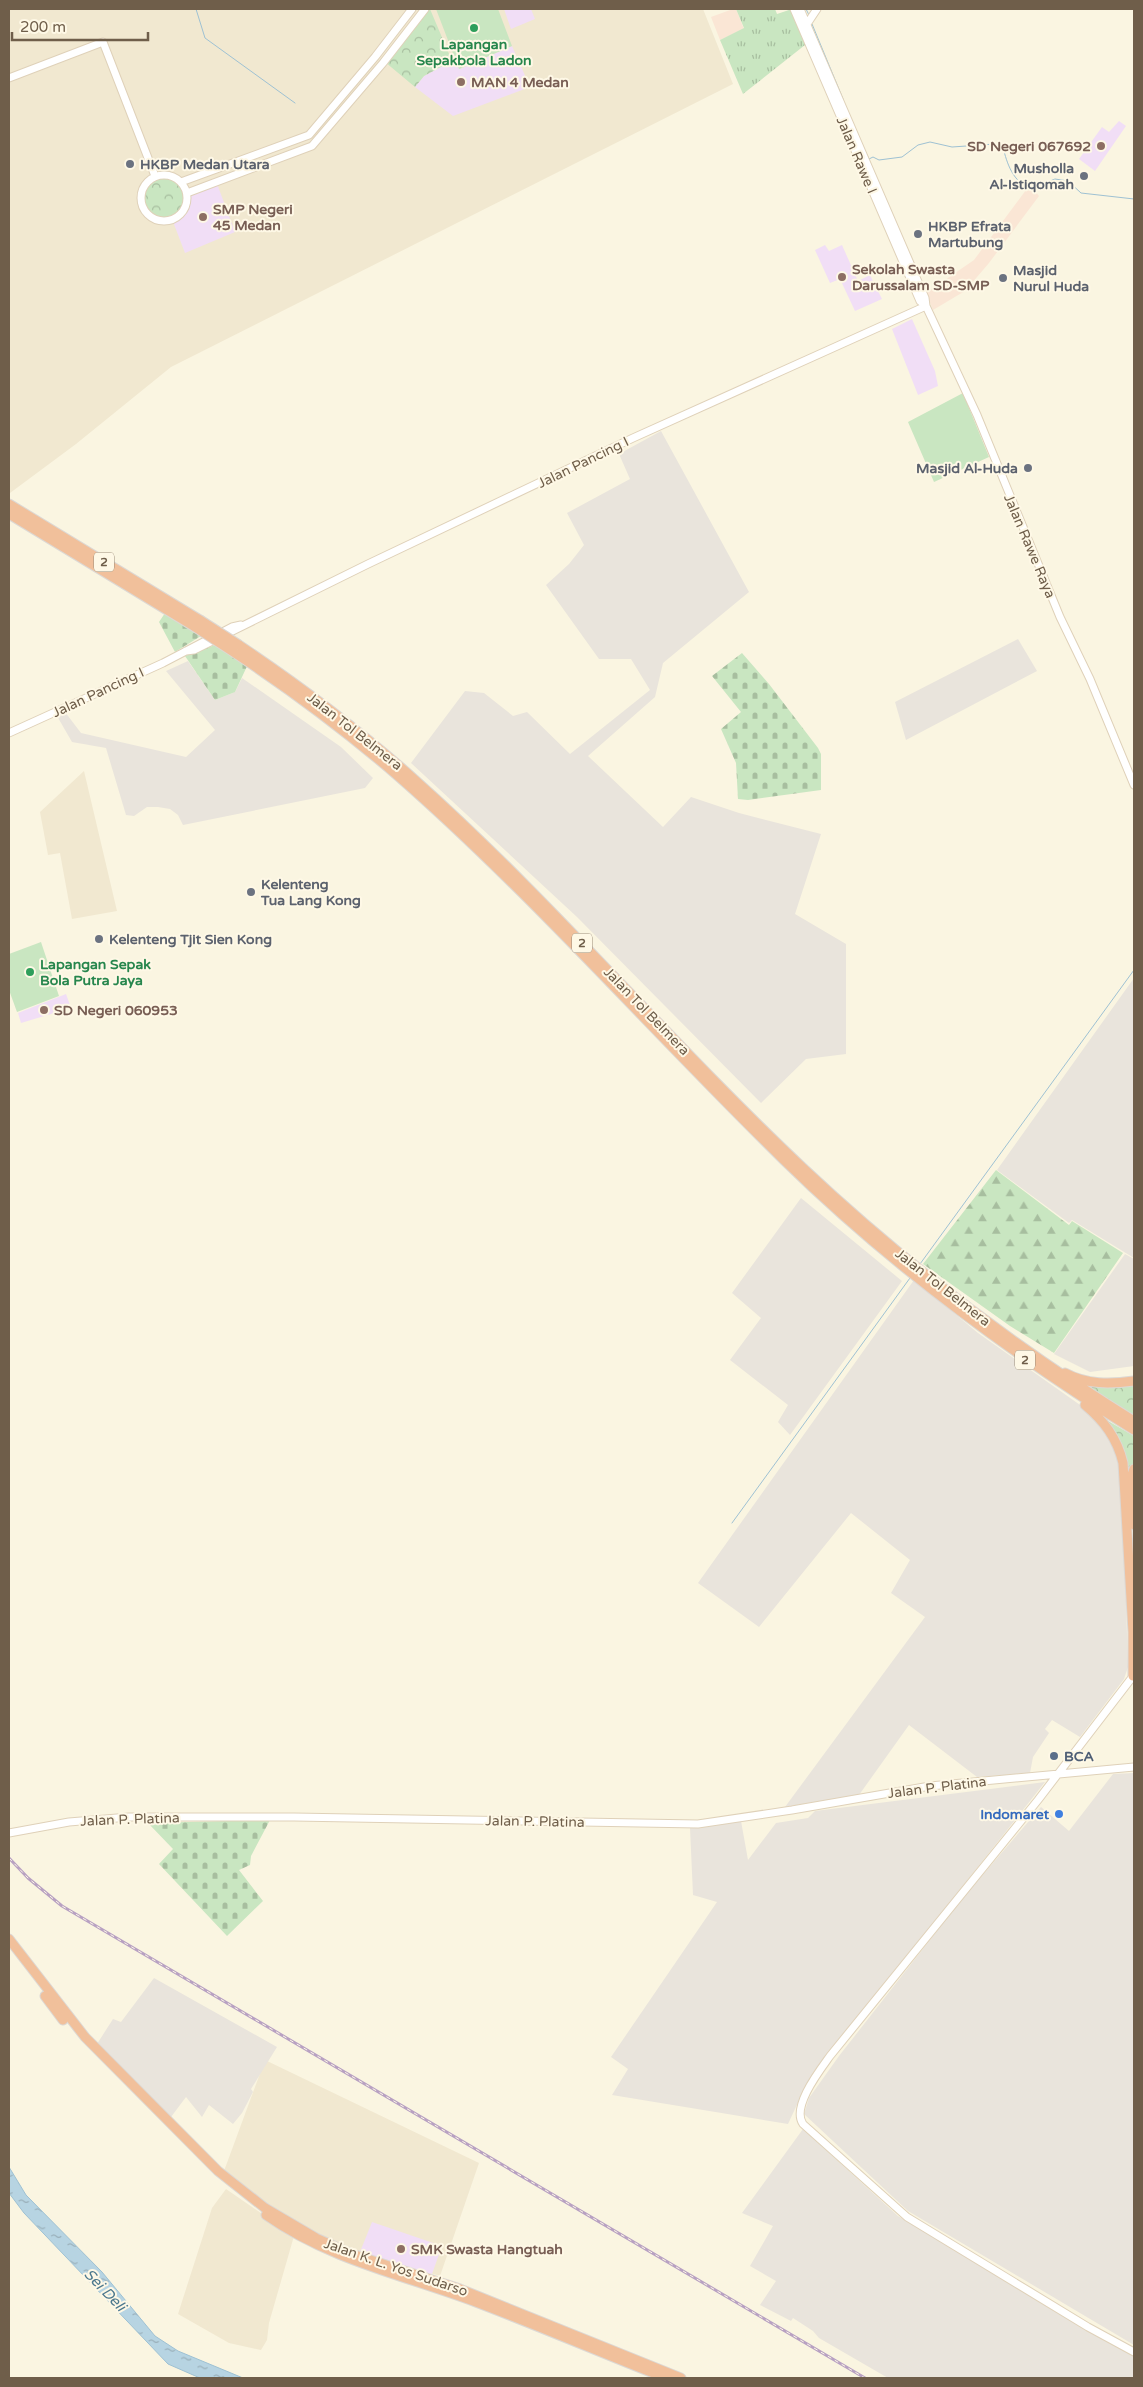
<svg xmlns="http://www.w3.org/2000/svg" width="1143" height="2387" viewBox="0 0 1143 2387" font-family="'Varela Round',sans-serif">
<defs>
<pattern id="grass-tufts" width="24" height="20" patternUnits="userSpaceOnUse" patternTransform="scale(1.25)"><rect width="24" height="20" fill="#c9e6c1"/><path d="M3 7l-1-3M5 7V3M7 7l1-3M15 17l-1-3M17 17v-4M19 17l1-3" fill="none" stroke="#a7be9f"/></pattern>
<pattern id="forest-firs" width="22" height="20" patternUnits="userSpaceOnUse" patternTransform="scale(1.25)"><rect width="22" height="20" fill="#c9e6c1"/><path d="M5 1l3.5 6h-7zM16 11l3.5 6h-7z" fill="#a7be9f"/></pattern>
<pattern id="cemetery-stones" width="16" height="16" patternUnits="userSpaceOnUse" patternTransform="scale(1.25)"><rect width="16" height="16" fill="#c9e6c1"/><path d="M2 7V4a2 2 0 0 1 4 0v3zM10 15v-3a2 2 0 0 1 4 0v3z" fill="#a7be9f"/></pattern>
<pattern id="park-crowns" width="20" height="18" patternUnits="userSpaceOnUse" patternTransform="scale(1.25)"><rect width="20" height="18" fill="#c9e6c1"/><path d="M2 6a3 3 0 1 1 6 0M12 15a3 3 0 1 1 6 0" fill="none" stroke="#a7be9f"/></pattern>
<pattern id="water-ripples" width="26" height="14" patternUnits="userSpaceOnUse" patternTransform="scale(1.25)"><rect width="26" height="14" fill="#b7d4e2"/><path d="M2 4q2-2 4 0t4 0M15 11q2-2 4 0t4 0" fill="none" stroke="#99afb9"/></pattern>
</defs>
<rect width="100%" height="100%" fill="#faf5e1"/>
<path fill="#f1e8d0" d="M9,9h694l30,75 -562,283 -95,77 -66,49z
M84,771l33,140 -45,8 -12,-66 -12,2 -8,-43z
M265,2060l214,103 -39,113 -111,-34 -53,-27 -52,-44z
M226,2189l68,47 -25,87 -2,17 -6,10 -32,-7 -51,-29 34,-106z"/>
<path fill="#fae6d5" d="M733,9h3l8,20 -24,11 -9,-23z
M1026,190l9,1 4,5 -50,67 -24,28 -32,19 -7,-17 48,-33z"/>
<path fill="#e9e4dc" d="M661,431l88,161 -86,71 -8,34 -67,59 75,71 28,-30 48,16 82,21 -26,80 51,30v110l-40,5 -45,44 -184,-186 -166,-154 54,-72 19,2 29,23 14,-4 43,42 80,-64 -19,-31h-32l-53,-74 23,-21 15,-19 -17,-32 63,-34 -11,-25z
M1018,639l19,32 -131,69 -11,-38z
M188,661l27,39 20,-8 7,-14 99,69 32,31 -8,10 -182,37 -5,-10 -8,-6 -12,-2h-11l-13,9 -8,-1 -20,-67 -34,-6 -15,-26 8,-4 16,21 105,24 29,-27 -49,-59z
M1134,978v280l-62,-38 -3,3 -72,-53z
M801,1198l101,83 -112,154 -12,-13 10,-17 -58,-45 31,-42 -29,-25z
M1125,1254l9,5v107l-44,6 -36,-18z
M914,1280l64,53 112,79 19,21 13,37 6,197 -4,12 -44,58 -28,-17 -7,9 4,4 -16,24 -3,16 -53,4 -68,-52 -50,70 -74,12 140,-190 -34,-24 19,-33 -59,-47 -92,114 -61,-44z
M1134,1773v572l-226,-134 -104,-97 5,-16 30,-42 123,-157 79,-92 28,24 44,-57z
M1045,1782l-238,301 -19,41 -176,-29 16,-26 -17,-12 106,-155 -24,-7 -3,-67 51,-7 7,39 28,-37 32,-5 7,-7z
M154,1978l123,69 -26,42 2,3 -11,21 -9,11 -24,-19 -7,12 -16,-20 -15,20 -74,-73 16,-25 8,3z
M803,2129l95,87 236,140v22h-246l-69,-40 -6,-7 -20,-13 -2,3 -31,-16 16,-24 -26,-15 23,-40 -31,-13z"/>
<path fill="#f1def6" d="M504,9h27l4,10 -24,10z
M512,46l18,41 -77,29 -38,-29 9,-11 31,-17 5,10z
M1119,121l7,5 -31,45 -16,-12 23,-32 7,5z
M216,181l19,51 -50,21 -13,-34 7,-4 8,-22z
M825,245l4,6 13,-6 16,36 12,-6 12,24 -27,12 -15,-32 -10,4 -15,-33z
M912,319l23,52 3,15 -20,9 -26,-66z
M66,994l5,14 -50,15 -3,-10z
M372,2222l70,24 -10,28 -72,-22z"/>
<path fill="url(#grass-tufts)" d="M736,9h39l2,5 15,-5 13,36 -62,49 -23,-54 24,-12z"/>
<path fill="url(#forest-firs)" d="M996,1170l73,55 3,-4 51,32 -69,100 -44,-27 -87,-62z"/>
<path fill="url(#cemetery-stones)" d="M165,613l36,23 -26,16 -16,-30z
M215,645l34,17 -14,30 -20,8 -30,-44z
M742,653l27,31 49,64 3,6v36l-73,10 -10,-1 -2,-36 -15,-34 20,-17 -29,-36z
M270,1820l-19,36 -1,9 -11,5 24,31 -36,35 -68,-72 14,-15 -25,-26z"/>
<path fill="url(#park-crowns)" d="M427,9h3l22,52 -28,15 -9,11 -30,-25z
M141 198a23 23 0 1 1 46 0a23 23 0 1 1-46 0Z
M1079,1382l55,1v35z
M1103,1418l31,18v26l-5,13z"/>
<path fill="#c9e6c1" d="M436,9h62l14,37 -53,23z
M963,393l26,64 -55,25 -26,-60z
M41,942l18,54 -42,16 -8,-22v-36z"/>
<path fill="url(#water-ripples)" stroke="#9ec1d3" d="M9,2167l17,28 76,77 53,64 23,15 65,27h-43l-32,-14 -144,-151 -15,-20z"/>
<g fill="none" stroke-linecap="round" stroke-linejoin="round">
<path stroke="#9ec1d3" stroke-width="1" d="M196,9l9,29 90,65
M806,9l3,6
M812,24l31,75
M865,151l4,8 4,-2 6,3 23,-3 16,-12 12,-3 22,5 43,-3 8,3c4,17 10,35 28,42l24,-10 13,2 13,12 53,6
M920,1264l214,-294
M732,1523l178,-245"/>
<g stroke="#dfd1b9" stroke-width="9">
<path id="secondary" d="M794,9l126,292 6,5
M800,9l125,289 1,8 51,109 83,202 30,62 44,106
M805,27l12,-18
M9,78l94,-36 52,134
M141 198a23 23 0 1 1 46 0a23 23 0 1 1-46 0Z
M181,182l128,-47 66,-78 37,-48
M187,193l125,-47 71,-83 42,-54
M186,651l8,-1 174,-86 265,-126 293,-132
M9,733l154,-70 69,-36 9,-2
M1134,1675l-96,125 -208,256c-10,14 -39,51 -27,68l104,93 181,110 46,25
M9,1833l60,-11 60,-5h165l404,7 94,-14 138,-24 204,-19"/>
</g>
<g stroke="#dcd8d4" stroke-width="11">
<path id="highway" d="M9,504l191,116
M9,514l186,113
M239,645c61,41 120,85 175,134 137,122 255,263 389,389 101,95 213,180 331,253
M235,653c56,37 111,78 162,122 137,120 257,258 387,385 107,105 223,191 350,270
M1065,1373c22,12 46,11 69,8
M1085,1405c19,16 32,33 38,58l10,169v44
M1134,1469c-7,16 -1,39 0,56
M9,1939l76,98 133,134 47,37 51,30 36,16 108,35 221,89
M45,1996l18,24
M266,2215c64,45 138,60 210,87 63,24 126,51 190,76"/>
</g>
<use href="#secondary" stroke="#fff" stroke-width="7"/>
<use href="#highway" stroke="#f1c09b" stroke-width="9"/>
<g stroke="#b8a1c2" stroke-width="3">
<path id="rail" d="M9,1858l19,20 34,28 803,472"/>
</g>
<use href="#rail" stroke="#fef8e6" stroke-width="1" stroke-dasharray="4" stroke-linecap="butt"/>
<g stroke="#dcd8d4" stroke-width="11" stroke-linecap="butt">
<path id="highway-bridge" d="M200,620l39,25
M195,627l40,26"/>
</g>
<use href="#highway-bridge" stroke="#f1c09b" stroke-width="9"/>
</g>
<g fill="#2e9e5b" stroke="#fef8e6" stroke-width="2">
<circle cx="474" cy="28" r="5"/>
<circle cx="30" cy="972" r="5"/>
</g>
<g fill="#8d6e63" stroke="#fef8e6" stroke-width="2">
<circle cx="461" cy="82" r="5"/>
<circle cx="1101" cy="146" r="5"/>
<circle cx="203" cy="217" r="5"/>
<circle cx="842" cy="277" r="5"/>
<circle cx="44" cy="1010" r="5"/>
<circle cx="401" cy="2249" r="5"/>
</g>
<g fill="#6b7280" stroke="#fef8e6" stroke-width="2">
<circle cx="130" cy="164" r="5"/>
<circle cx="1084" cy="176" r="5"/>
<circle cx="918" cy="234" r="5"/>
<circle cx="1003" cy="278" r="5"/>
<circle cx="1028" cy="468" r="5"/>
<circle cx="251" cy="892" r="5"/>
<circle cx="99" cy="939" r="5"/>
</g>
<circle fill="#5c6f8a" stroke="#fef8e6" stroke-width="2" cx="1054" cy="1756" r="5"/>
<circle fill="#3f7fe0" stroke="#fef8e6" stroke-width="2" cx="1059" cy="1814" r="5"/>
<g text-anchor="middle" stroke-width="4" stroke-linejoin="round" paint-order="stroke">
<g fill="#fef8e6" stroke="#9a8c79" stroke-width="1">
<rect x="94" y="552.5" width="20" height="19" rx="4"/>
<rect x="572" y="933.5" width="20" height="19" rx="4"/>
<rect x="1015" y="1350.5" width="20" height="19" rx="4"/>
</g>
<g font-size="12" font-weight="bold" fill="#6f5e4a">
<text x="104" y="566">2</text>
<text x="582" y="947">2</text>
<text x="1025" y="1364">2</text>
</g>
<g font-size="14" font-weight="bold" fill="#27864d" stroke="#fef8e6">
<text x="474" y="49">Lapangan<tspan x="474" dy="16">Sepakbola Ladon</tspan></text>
<text x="40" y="969" text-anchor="start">Lapangan Sepak<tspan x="40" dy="16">Bola Putra Jaya</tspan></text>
</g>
<g font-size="14" font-weight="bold" fill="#785e54" stroke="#fef8e6" text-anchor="start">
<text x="471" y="87">MAN 4 Medan</text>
<text x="1091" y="151" text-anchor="end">SD Negeri 067692</text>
<text x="213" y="214">SMP Negeri<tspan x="213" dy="16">45 Medan</tspan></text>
<text x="852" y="274">Sekolah Swasta<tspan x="852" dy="16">Darussalam SD-SMP</tspan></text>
<text x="54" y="1015">SD Negeri 060953</text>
<text x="411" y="2254">SMK Swasta Hangtuah</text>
</g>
<g font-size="14" fill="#6f5e4a" stroke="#fef8e6">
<text transform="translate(857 155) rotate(67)" y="5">Jalan Rawe I</text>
<text transform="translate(583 462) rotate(-26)" y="5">Jalan Pancing I</text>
<text transform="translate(1030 546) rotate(67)" y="5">Jalan Rawe Raya</text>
<text transform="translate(98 692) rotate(-25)" y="5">Jalan Pancing I</text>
<text transform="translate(355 731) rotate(38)" y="5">Jalan Tol Belmera</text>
<text transform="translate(647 1011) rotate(46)" y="5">Jalan Tol Belmera</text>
<text transform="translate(943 1287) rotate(38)" y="5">Jalan Tol Belmera</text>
<text transform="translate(937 1787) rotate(-7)" y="5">Jalan P. Platina</text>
<text transform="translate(130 1819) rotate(-2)" y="5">Jalan P. Platina</text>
<text transform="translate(535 1821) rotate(1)" y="5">Jalan P. Platina</text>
<text transform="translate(396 2267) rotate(19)" y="5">Jalan K. L. Yos Sudarso</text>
</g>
<g font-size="14" font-weight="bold" fill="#5b616d" stroke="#fef8e6" text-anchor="start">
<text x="140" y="169">HKBP Medan Utara</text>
<text x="1074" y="173" text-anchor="end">Musholla<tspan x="1074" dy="16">Al-Istiqomah</tspan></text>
<text x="928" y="231">HKBP Efrata<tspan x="928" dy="16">Martubung</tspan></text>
<text x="1013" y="275">Masjid<tspan x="1013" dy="16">Nurul Huda</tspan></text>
<text x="1018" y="473" text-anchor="end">Masjid Al-Huda</text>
<text x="261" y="889">Kelenteng<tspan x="261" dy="16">Tua Lang Kong</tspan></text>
<text x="109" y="944">Kelenteng Tjit Sien Kong</text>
</g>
<g font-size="14" font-weight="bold" fill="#4e5e75" stroke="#fef8e6" text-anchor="start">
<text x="1064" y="1761">BCA</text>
</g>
<g font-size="14" font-weight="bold" fill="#366cbe" stroke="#fef8e6" text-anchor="end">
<text x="1049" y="1819">Indomaret</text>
</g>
<g font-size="15" font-style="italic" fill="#4c788e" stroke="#fef8e6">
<text transform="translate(105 2290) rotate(46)" y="5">Sei Deli</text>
</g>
</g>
<rect width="1143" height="2387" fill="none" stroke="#6f5e4a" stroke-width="20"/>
<path d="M12 32v8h136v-8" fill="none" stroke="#6f5e4a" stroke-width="2.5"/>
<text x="20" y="32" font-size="15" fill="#6f5e4a" stroke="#fef8e6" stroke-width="4" paint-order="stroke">200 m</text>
</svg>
